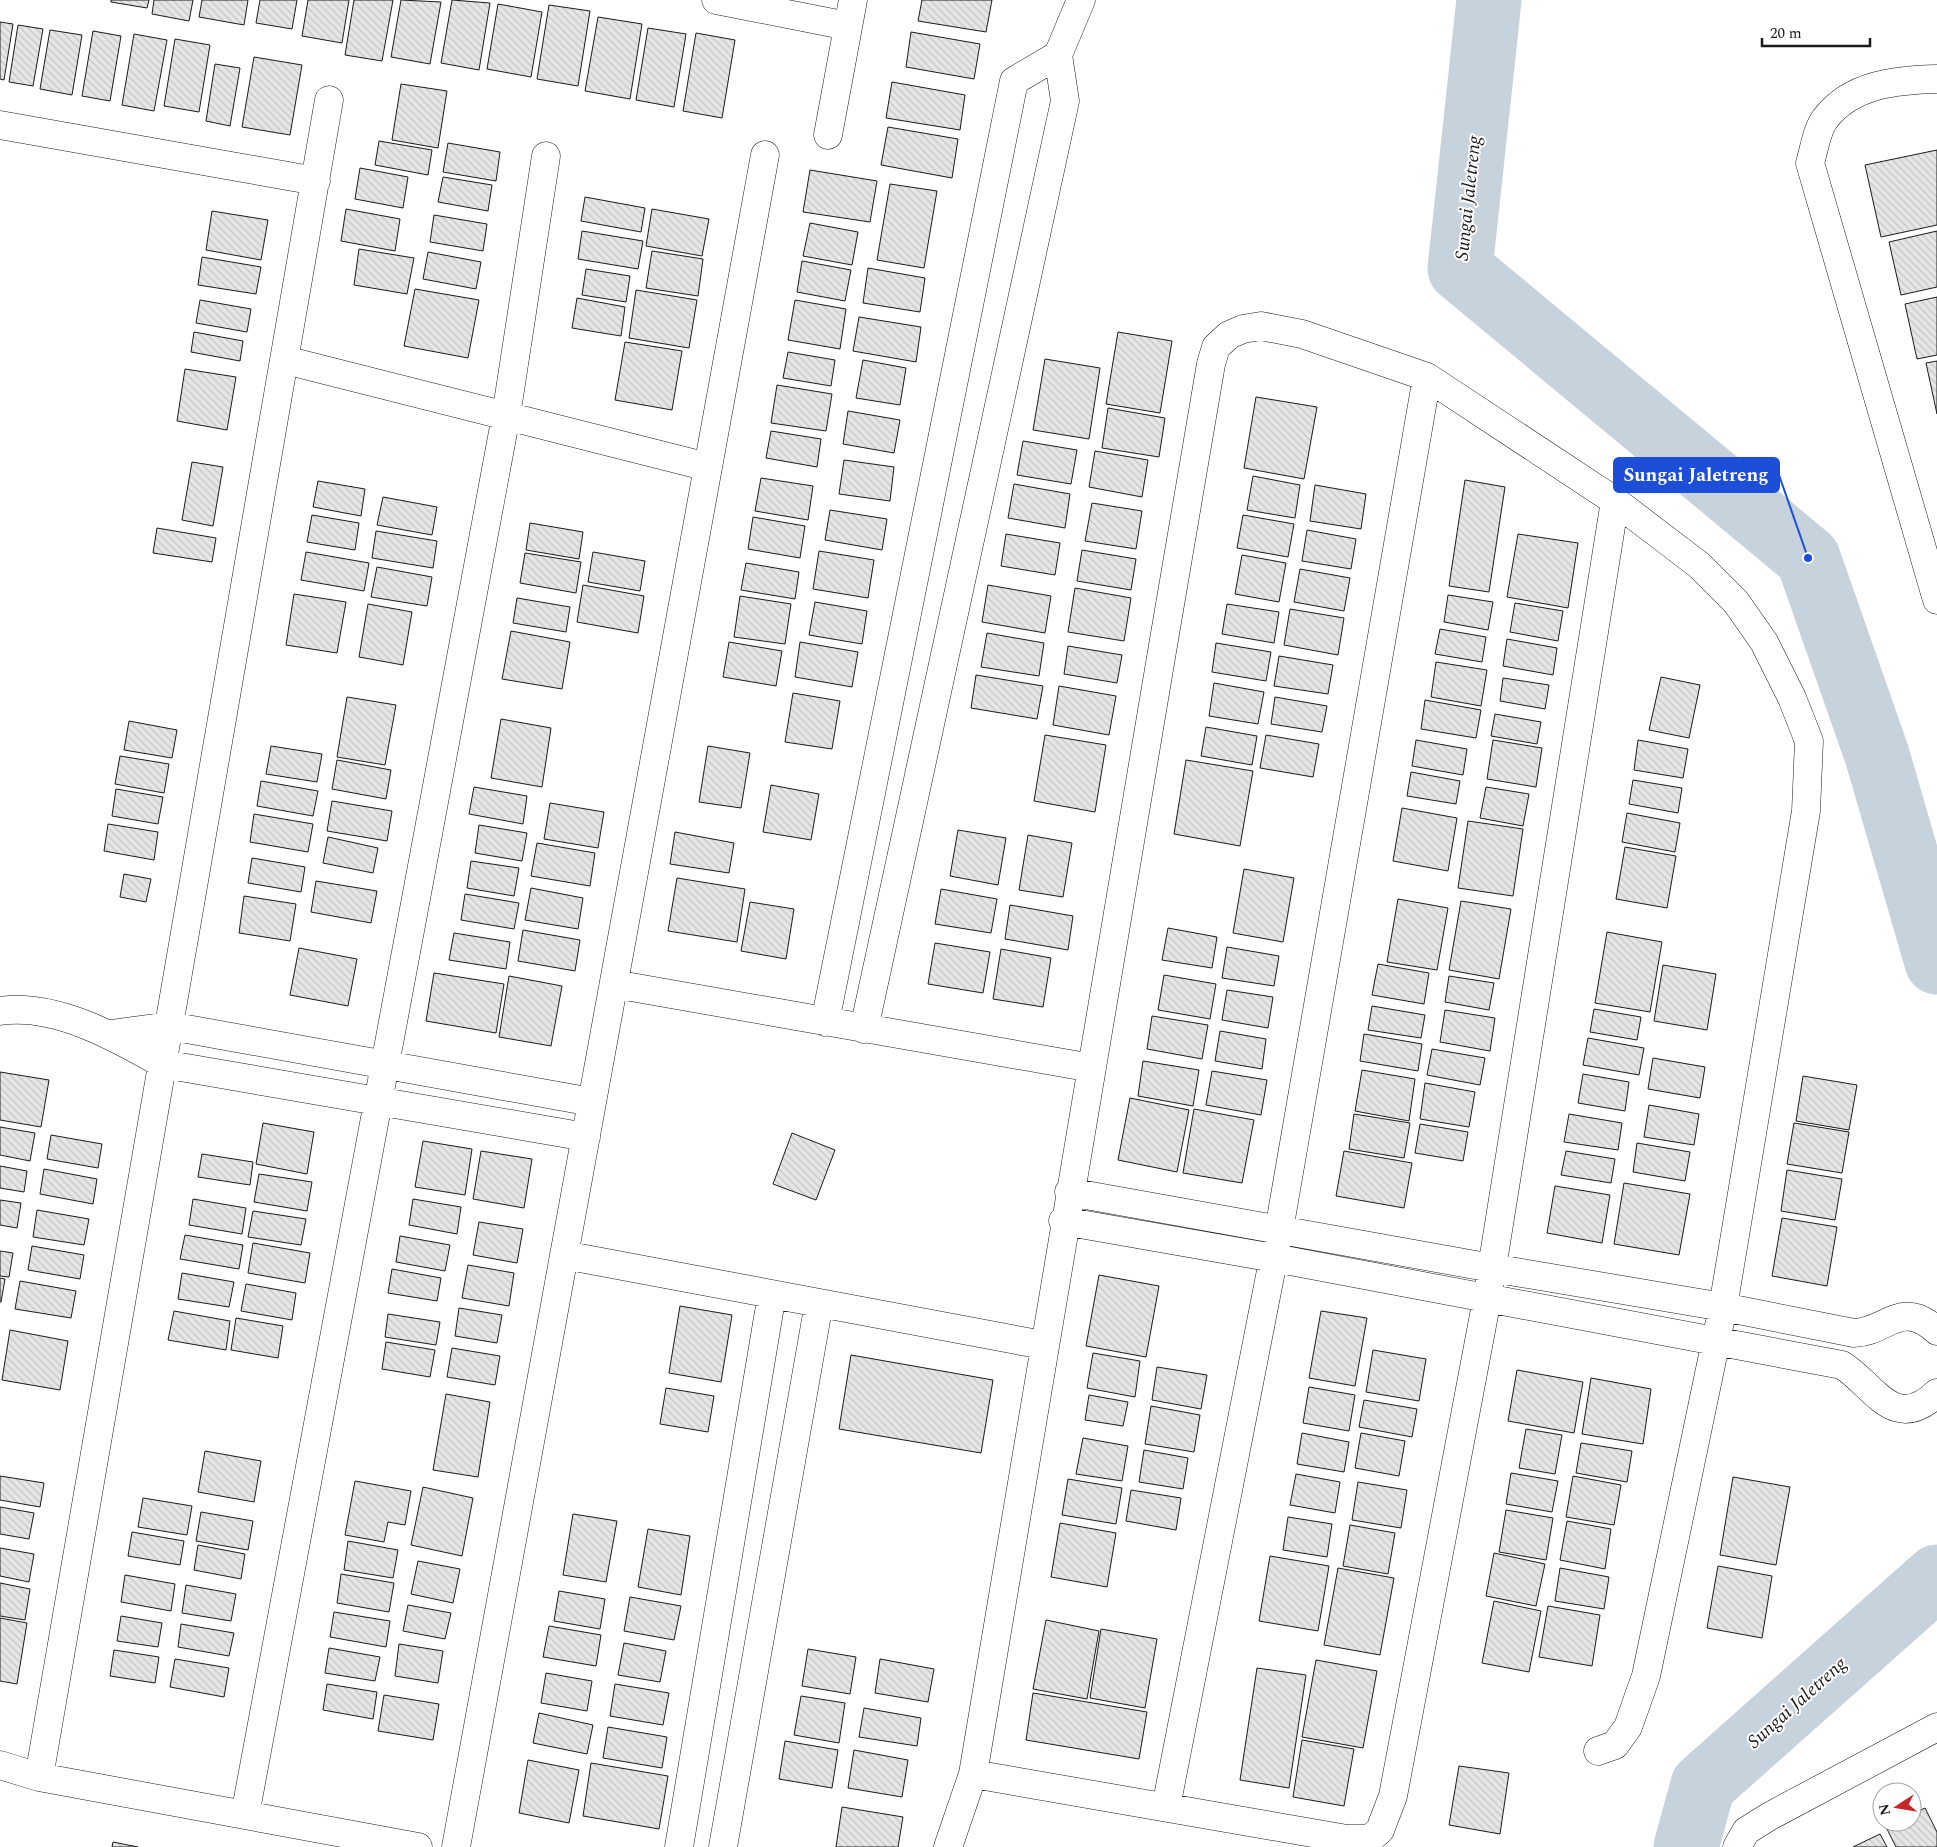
<svg xmlns="http://www.w3.org/2000/svg" width="1937" height="1847" viewBox="0 0 1937 1847" font-family="Spectral,serif">
<defs>
<pattern id="building-back-hatch" width="6" height="6" patternUnits="userSpaceOnUse" patternTransform="scale(1.25)"><rect width="6" height="6" fill="#e6e6e6"/><path d="M-1 5l2 2M0 0l6 6M5-1l2 2" fill="none" stroke="#c5c5c5"/></pattern>
</defs>
<rect width="100%" height="100%" fill="#fff"/>
<g fill="none" stroke-linecap="round" stroke-linejoin="round">
<path stroke="#c6d2dc" stroke-width="65" d="M1489,0l-29,269 348,289 69,197 60,207
M1686,1847l17,-62 234,-208"/>
</g>
<path fill="url(#building-back-hatch)" stroke="#1a1a1a" d="M111,0h38l-2,8 -36,-6z
M154,0h39l-4,21 -37,-7z
M202,0h46l-4,25 -45,-8z
M260,0h37l-5,29 -36,-6z
M308,0h41l-7,43 -40,-7z
M354,0h39l-11,61 -37,-6z
M401,0l40,2 -11,62 -39,-7z
M452,0l38,3 -11,67 -38,-7z
M922,0h70l-6,32 -68,-11z
M498,4l44,8 -11,65 -44,-8z
M549,5l41,6 -12,75 -41,-7z
M598,17l44,7 -12,75 -45,-8z
M0,22l13,2 -9,56 -4,-1z
M18,25l25,4 -10,57 -24,-4z
M648,28l38,6 -12,73 -38,-7z
M50,30l32,5 -10,60 -32,-6z
M93,31l28,5 -11,65 -28,-5z
M911,32l69,12 -6,35 -68,-12z
M696,33l39,7 -13,78 -39,-7z
M134,34l33,6 -13,71 -32,-6z
M175,39l35,6 -11,67 -35,-6z
M254,57l48,8 -12,70 -48,-8z
M215,64l25,4 -10,58 -24,-5z
M892,82l73,13 -5,35 -74,-12z
M401,84l46,7 -9,57 -46,-8z
M888,127l70,12 -6,39 -71,-13z
M379,141l53,9 -4,25 -53,-10z
M448,143l52,9 -4,29 -53,-9z
M1937,150v75l-56,12 -16,-72z
M360,168l48,9 -5,31 -48,-9z
M810,170l67,11 -7,41 -67,-10z
M443,177l49,8 -4,26 -50,-9z
M890,184l47,7 -13,77 -47,-8z
M585,197l60,11 -4,24 -60,-11z
M346,209l54,10 -5,32 -54,-10z
M652,209l57,10 -7,37 -56,-10z
M212,211l56,9 -7,40 -55,-10z
M434,215l53,9 -4,27 -53,-9z
M810,223l48,9 -6,33 -49,-9z
M582,231l61,10 -5,28 -60,-10z
M1937,231v56l-36,8 -12,-53z
M359,249l55,9 -7,36 -53,-9z
M652,251l51,8 -5,37 -52,-8z
M428,252l53,10 -5,27 -53,-10z
M202,257l59,10 -5,27 -58,-9z
M802,261l49,9 -6,31 -48,-9z
M868,268l57,10 -5,34 -57,-9z
M586,269l44,7 -4,26 -44,-7z
M415,289l64,11 -11,58 -64,-12z
M636,290l61,10 -8,48 -60,-10z
M1937,297v58l-20,4 -12,-55z
M577,298l48,9 -4,29 -49,-8z
M200,300l51,9 -4,23 -51,-9z
M795,300l51,9 -6,40 -52,-9z
M859,317l62,10 -5,35 -63,-11z
M194,332l49,9 -3,20 -49,-9z
M1118,332l54,9 -12,72 -54,-9z
M625,342l57,9 -10,59 -57,-10z
M788,352l47,8 -4,26 -48,-8z
M1045,359l55,9 -11,71 -56,-9z
M863,360l43,8 -6,37 -44,-7z
M1937,361v53l-11,-51z
M185,369l51,8 -9,53 -50,-9z
M777,385l55,9 -6,37 -55,-8z
M1256,397l61,10 -13,72 -60,-11z
M1108,408l57,10 -6,39 -57,-9z
M848,411l52,9 -6,33 -51,-9z
M771,431l50,8 -4,28 -51,-9z
M1023,441l54,9 -6,34 -54,-9z
M1095,451l53,9 -6,37 -53,-10z
M844,460l50,7 -4,34 -51,-7z
M192,462l31,5 -10,59 -31,-6z
M1253,476l47,9 -5,33 -48,-8z
M761,478l52,8 -5,34 -53,-9z
M1465,480l40,7 -16,105 -40,-6z
M318,481l47,8 -4,27 -48,-9z
M1014,484l56,10 -5,34 -57,-10z
M1315,485l51,9 -5,35 -51,-8z
M383,497l54,10 -5,28 -55,-10z
M1092,503l50,8 -6,38 -51,-8z
M830,510l57,9 -5,31 -57,-10z
M312,515l47,8 -4,27 -48,-8z
M1243,515l51,9 -6,33 -51,-9z
M753,517l52,9 -5,32 -52,-9z
M530,523l53,9 -4,27 -53,-9z
M157,528l59,10 -4,24 -59,-9z
M1307,530l49,9 -5,30 -49,-8z
M376,531l61,10 -4,27 -61,-10z
M1006,534l54,9 -5,32 -54,-9z
M1518,534l60,9 -10,65 -61,-11z
M1082,550l54,9 -5,31 -54,-9z
M819,551l55,9 -6,38 -55,-9z
M306,552l63,11 -5,28 -63,-11z
M593,552l52,9 -5,30 -52,-9z
M525,553l56,9 -5,31 -56,-10z
M1242,555l44,8 -7,39 -44,-8z
M746,563l53,9 -4,27 -54,-9z
M377,567l55,10 -5,29 -56,-9z
M1300,569l50,9 -6,33 -50,-9z
M583,585l61,11 -6,37 -61,-11z
M988,585l63,11 -6,37 -63,-11z
M1075,588l56,10 -7,43 -56,-9z
M294,594l52,8 -9,51 -51,-8z
M1448,595l45,7 -5,28 -44,-8z
M740,596l51,8 -6,40 -51,-7z
M517,598l53,9 -4,25 -53,-9z
M815,602l52,9 -5,33 -53,-9z
M1515,603l48,8 -5,30 -48,-9z
M368,604l44,8 -9,53 -44,-8z
M1227,604l52,8 -5,31 -52,-9z
M1290,609l54,9 -6,37 -54,-10z
M1440,629l46,8 -4,25 -47,-8z
M511,631l59,11 -8,47 -60,-10z
M987,633l57,10 -5,33 -58,-9z
M1507,639l50,9 -4,27 -50,-9z
M729,642l53,9 -6,35 -53,-9z
M800,642l58,10 -6,35 -57,-10z
M1216,643l55,9 -5,29 -54,-9z
M1068,646l54,9 -5,28 -53,-9z
M1279,656l54,9 -5,29 -54,-8z
M1436,662l51,8 -6,36 -50,-9z
M976,675l67,11 -6,33 -66,-11z
M1661,677l39,8 -11,53 -40,-8z
M1503,678l46,7 -4,24 -45,-8z
M1214,683l50,9 -6,32 -49,-8z
M1059,686l57,10 -7,39 -56,-10z
M793,693l47,8 -8,48 -47,-7z
M347,697l49,8 -11,60 -48,-8z
M1275,697l52,9 -5,26 -51,-8z
M1425,700l56,10 -5,28 -55,-9z
M1495,714l46,8 -4,22 -46,-8z
M501,719l50,9 -9,59 -51,-9z
M129,721l48,9 -5,28 -48,-8z
M1206,727l51,9 -5,29 -51,-9z
M1045,735l61,10 -11,67 -61,-11z
M1266,735l53,9 -6,33 -53,-9z
M1416,740l51,9 -4,26 -51,-9z
M1493,740l49,8 -6,39 -49,-8z
M1638,740l50,9 -5,29 -49,-8z
M271,746l51,8 -5,28 -51,-8z
M708,746l42,7 -9,55 -42,-6z
M120,756l49,8 -5,29 -49,-9z
M337,760l54,10 -5,29 -54,-10z
M1186,760l67,11 -13,75 -66,-12z
M1411,772l49,9 -4,23 -49,-8z
M1633,780l49,8 -4,25 -49,-9z
M261,781l57,10 -5,25 -56,-10z
M771,785l48,9 -8,46 -48,-8z
M474,787l53,9 -4,28 -54,-10z
M1486,787l43,7 -6,32 -43,-8z
M116,789l47,8 -5,27 -46,-8z
M332,801l60,10 -5,30 -60,-10z
M550,803l54,9 -6,36 -54,-9z
M1402,808l55,10 -9,53 -55,-10z
M1627,813l53,10 -5,29 -53,-10z
M254,814l59,10 -5,28 -58,-10z
M1468,821l55,8 -10,67 -55,-8z
M108,824l50,8 -4,28 -50,-9z
M479,825l48,8 -5,28 -47,-8z
M958,830l48,8 -8,47 -48,-9z
M675,832l59,11 -5,30 -59,-9z
M1028,835l44,8 -9,54 -44,-7z
M328,837l50,11 -5,25 -50,-10z
M537,843l58,10 -5,33 -59,-10z
M1625,847l51,9 -9,52 -51,-9z
M252,858l53,9 -4,25 -53,-9z
M471,861l48,7 -5,28 -47,-8z
M1244,869l50,9 -11,64 -50,-9z
M124,874l27,5 -5,23 -26,-5z
M677,878l68,11 -8,53 -69,-11z
M316,881l61,10 -6,32 -60,-11z
M531,888l52,10 -5,31 -53,-9z
M941,889l56,10 -6,34 -56,-9z
M465,894l54,9 -5,26 -53,-9z
M244,896l52,8 -6,37 -51,-8z
M1398,899l50,9 -11,62 -50,-8z
M1461,901l50,8 -12,70 -50,-9z
M750,902l44,7 -8,50 -45,-8z
M1010,905l63,11 -5,34 -63,-11z
M1168,928l49,9 -5,31 -50,-8z
M523,930l57,10 -5,31 -57,-10z
M1607,932l55,10 -12,70 -55,-9z
M454,933l56,9 -4,27 -57,-9z
M935,943l55,9 -7,41 -55,-9z
M1227,947l52,9 -5,30 -52,-8z
M299,948l58,11 -9,47 -58,-11z
M1001,949l50,9 -8,49 -50,-8z
M1378,964l51,9 -5,31 -52,-9z
M1663,965l53,9 -9,56 -53,-9z
M434,973l70,11 -8,49 -70,-12z
M1164,975l52,9 -6,35 -52,-9z
M509,976l53,10 -11,60 -52,-9z
M1449,976l45,7 -5,27 -44,-8z
M1227,990l46,7 -5,31 -46,-8z
M1372,1006l53,9 -4,23 -53,-8z
M1594,1009l47,8 -4,23 -47,-8z
M1445,1010l50,8 -5,33 -50,-9z
M1152,1016l56,9 -6,34 -55,-10z
M1220,1031l46,8 -4,30 -47,-8z
M1364,1034l58,10 -4,27 -58,-10z
M1588,1038l56,10 -5,27 -56,-10z
M1432,1049l53,9 -5,27 -53,-10z
M1653,1058l52,9 -5,31 -52,-9z
M1143,1061l56,9 -6,36 -55,-10z
M1362,1070l53,9 -6,42 -54,-10z
M1212,1071l55,9 -6,35 -55,-10z
M0,1072l49,8 -8,47 -41,-7z
M1583,1074l46,8 -4,29 -47,-8z
M1803,1076l54,9 -8,45 -53,-9z
M1425,1083l50,9 -6,35 -49,-8z
M1130,1098l59,12 -12,62 -59,-12z
M1649,1105l50,9 -5,31 -50,-8z
M1194,1109l60,11 -12,63 -59,-10z
M1354,1114l56,9 -6,35 -55,-9z
M1569,1114l53,9 -4,27 -54,-8z
M263,1123l51,9 -7,42 -51,-10z
M1794,1123l55,9 -7,41 -55,-9z
M1420,1124l48,8 -5,29 -48,-8z
M0,1127l35,6 -5,28 -30,-6z
M792,1133l43,17 -19,50 -43,-16z
M51,1135l51,9 -4,24 -51,-9z
M423,1141l49,8 -7,46 -50,-8z
M1637,1143l53,9 -5,29 -52,-9z
M481,1151l51,8 -8,49 -51,-9z
M1344,1151l68,12 -8,45 -68,-12z
M1566,1151l49,8 -4,24 -50,-8z
M202,1154l51,8 -3,23 -52,-8z
M0,1166l27,5 -3,21 -24,-4z
M44,1169l53,10 -4,25 -53,-10z
M1787,1170l55,9 -7,41 -54,-9z
M259,1174l53,8 -5,29 -53,-9z
M1624,1183l66,11 -11,61 -65,-11z
M1555,1186l55,9 -8,48 -55,-10z
M193,1199l53,9 -4,26 -53,-9z
M413,1199l48,8 -4,27 -48,-9z
M0,1200l21,3 -4,25 -17,-3z
M37,1210l52,9 -5,26 -51,-8z
M253,1211l53,8 -5,26 -53,-8z
M1782,1218l55,9 -10,59 -55,-10z
M479,1222l44,7 -6,34 -44,-8z
M185,1235l58,10 -4,24 -59,-10z
M400,1236l50,9 -5,26 -49,-9z
M253,1243l57,10 -5,30 -57,-10z
M32,1246l52,9 -4,24 -52,-9z
M0,1251l13,2 -4,24 -9,-1z
M468,1265l46,8 -5,33 -47,-8z
M392,1269l49,9 -4,23 -49,-8z
M182,1273l52,9 -5,25 -51,-8z
M1099,1275l60,11 -13,71 -60,-11z
M0,1278l5,1 -4,23h-1z
M20,1281l56,10 -5,27 -56,-9z
M246,1284l50,9 -4,27 -51,-9z
M680,1306l52,9 -11,67 -52,-9z
M459,1308l43,7 -5,28 -42,-7z
M174,1311l56,10 -4,29 -58,-10z
M1321,1311l46,7 -12,68 -46,-8z
M388,1314l52,8 -4,23 -51,-8z
M236,1318l47,8 -5,32 -47,-8z
M10,1330l58,11 -8,49 -58,-10z
M386,1342l49,8 -5,27 -48,-8z
M452,1348l48,8 -5,29 -48,-8z
M1373,1350l53,9 -7,42 -53,-9z
M1093,1353l47,8 -5,36 -48,-9z
M851,1355l142,25 -12,73 -142,-24z
M1157,1367l50,8 -6,34 -49,-9z
M1517,1370l66,12 -9,51 -66,-12z
M1591,1378l60,11 -8,55 -61,-10z
M1309,1387l46,8 -6,36 -46,-8z
M666,1388l48,8 -6,36 -48,-8z
M446,1394l44,8 -12,75 -45,-7z
M1089,1395l39,7 -5,24 -38,-6z
M1364,1400l53,9 -5,28 -53,-10z
M1151,1406l49,9 -6,37 -49,-8z
M1526,1429l36,6 -7,39 -36,-6z
M1302,1433l47,9 -5,30 -47,-8z
M1361,1433l44,8 -6,35 -44,-8z
M1083,1438l45,8 -6,35 -46,-7z
M1581,1443l51,8 -5,31 -51,-9z
M1144,1450l44,8 -5,31 -44,-7z
M205,1451l56,10 -7,41 -56,-10z
M1511,1473l47,8 -6,31 -46,-8z
M1296,1474l44,8 -5,31 -45,-8z
M0,1476l44,7 -4,24 -40,-7z
M1573,1476l48,9 -7,40 -48,-8z
M1733,1477l57,10 -14,78 -56,-10z
M1068,1479l54,9 -6,36 -54,-9z
M355,1481l56,10 -6,34 -17,-3 -4,20 -39,-7z
M1358,1482l49,8 -6,38 -49,-8z
M423,1487l50,11 -11,58 -51,-11z
M1131,1490l50,8 -5,32 -50,-9z
M143,1498l49,8 -5,29 -49,-8z
M0,1507l34,6 -5,26 -29,-5z
M1506,1510l47,8 -7,42 -47,-8z
M201,1512l52,9 -5,29 -52,-9z
M573,1514l44,7 -11,61 -43,-7z
M1288,1517l44,7 -5,33 -44,-7z
M1567,1521l44,8 -6,40 -45,-9z
M1060,1523l56,10 -9,54 -56,-10z
M1350,1525l45,8 -7,41 -45,-8z
M648,1529l42,7 -9,59 -43,-8z
M132,1532l52,9 -4,24 -52,-9z
M348,1541l50,9 -5,28 -49,-8z
M198,1545l47,9 -4,25 -47,-9z
M0,1548l34,6 -5,28 -29,-6z
M1494,1553l51,11 -9,42 -50,-10z
M1270,1556l59,10 -11,65 -59,-10z
M418,1561l42,8 -7,34 -42,-9z
M1718,1566l54,10 -10,62 -55,-10z
M1338,1568l56,10 -14,77 -56,-10z
M1560,1568l49,9 -5,32 -49,-8z
M341,1574l53,9 -5,29 -52,-9z
M125,1575l50,9 -4,27 -50,-9z
M0,1583l30,6 -5,31 -25,-4z
M186,1585l50,9 -5,27 -49,-8z
M559,1591l46,8 -5,30 -46,-8z
M630,1597l51,9 -7,34 -50,-9z
M1494,1601l47,10 -12,61 -47,-9z
M408,1605l43,8 -6,26 -42,-8z
M1548,1606l52,9 -8,51 -53,-9z
M334,1612l56,9 -4,26 -56,-10z
M121,1616l41,7 -4,24 -41,-6z
M0,1618l27,5 -10,61 -17,-3z
M1046,1620l53,11 -12,68 -54,-10z
M181,1624l53,9 -5,23 -51,-9z
M549,1626l52,9 -5,31 -53,-9z
M1101,1629l56,10 -12,69 -55,-10z
M624,1643l42,8 -6,31 -42,-7z
M399,1644l44,7 -5,32 -43,-7z
M329,1648l51,9 -5,24 -50,-8z
M808,1649l48,8 -6,37 -48,-8z
M114,1650l45,7 -4,26 -45,-7z
M175,1659l54,9 -5,29 -54,-10z
M880,1659l54,10 -6,33 -53,-9z
M1316,1660l61,11 -14,77 -61,-11z
M1257,1668l49,7 -17,113 -49,-8z
M546,1673l46,8 -5,30 -46,-8z
M327,1684l50,8 -4,27 -50,-9z
M615,1684l54,9 -6,32 -53,-9z
M1033,1693l114,19 -8,47 -113,-19z
M384,1695l55,9 -6,36 -55,-9z
M801,1696l44,7 -6,40 -45,-8z
M864,1708l57,10 -4,28 -58,-9z
M539,1713l54,12 -6,29 -54,-11z
M608,1727l59,10 -5,31 -59,-10z
M1302,1740l52,9 -10,57 -51,-9z
M785,1741l53,9 -6,38 -53,-9z
M854,1750l54,10 -6,37 -54,-9z
M528,1760l51,10 -10,53 -50,-10z
M591,1763l77,13 -9,53 -76,-13z
M1459,1766l50,7 -9,61 -51,-9z
M842,1807l61,10 -5,30h-62z
M1925,1808l12,24v15h-41l-10,-20 11,-5h15v-8z
M1880,1834l7,13h-34z
M113,1842l25,5h-26z"/>
<g fill="none" stroke-linecap="round" stroke-linejoin="round">
<g stroke="#1a1a1a" stroke-width="29">
<path id="street" d="M716,0l132,26
M1937,79c-40,1 -86,5 -112,40 -8,10 -11,31 -15,44l127,437
M0,125l316,56
M828,135l25,-135
M285,360l423,107
M614,984l478,84
M0,1011c55,-8 116,26 163,53l423,73
M825,1022l189,-941 44,-26
M864,1029l201,-928 -7,-46 23,-55
M111,1034l59,-8 422,76
M1069,1192l423,76 231,39 131,26c33,-1 47,-35 83,-2
M1063,1221l211,37 568,107c32,20 52,69 95,28
M564,1255l479,90
M0,1765l39,12 379,70
M973,1774l374,65h23l10,-9 13,-34 94,-497 128,-798
M39,1777l290,-1677
M1166,1807l113,-577 148,-853
M245,1815l261,-1399 40,-260
M456,1847l309,-1692
M679,1847l93,-553
M723,1847l96,-544
M948,1847l25,-73c77,-470 158,-940 238,-1410l5,-17 13,-12 14,-6 18,-3 41,8 125,43 188,124 84,64 37,37 28,40 28,56 17,43 -3,70 -83,496 -77,369 -18,51 -13,18 -17,6
M1737,1847l9,-16 24,-15 167,-89"/>
</g>
<use href="#street" stroke="#fff" stroke-width="28"/>
</g>
<g text-anchor="middle" stroke-width="4" stroke-linejoin="round" paint-order="stroke">
<g font-size="19" font-style="italic" fill="#1a1a1a" stroke="#fff">
<text transform="translate(1467 198) rotate(-84)" y="7">Sungai Jaletreng</text>
<text transform="translate(1796 1702) rotate(-42)" y="7">Sungai Jaletreng</text>
</g>
</g>
<path fill="none" stroke="#1d4ed8" stroke-width="2" d="M1808 558L1779 475"/>
<circle fill="#1d4ed8" stroke="#fff" stroke-width="2" cx="1808" cy="558" r="5"/>
<rect fill="#1d4ed8" stroke="#1d4ed8" stroke-width="2" x="1614" y="458" width="165" height="34" rx="5"/>
<g font-size="19" text-anchor="middle" font-weight="bold" fill="#fff">
<text x="1696" y="481">Sungai Jaletreng</text>
</g>
<g transform="translate(1897 1807) rotate(258)"><circle r="24" fill="#ffffff" stroke="#a3a3a3"/>
<path d="M0-4L9 19L0 12L-9 19Z" fill="#c62828"/>
<text y="-8" font-size="14" font-weight="bold" text-anchor="middle" fill="#1a1a1a">N</text>
</g>
<path d="M1762 38v8h108v-8" fill="none" stroke="#1a1a1a" stroke-width="2.5"/>
<text x="1770" y="38" font-size="15" fill="#1a1a1a" stroke="#ffffff" stroke-width="4" paint-order="stroke">20 m</text>
</svg>
